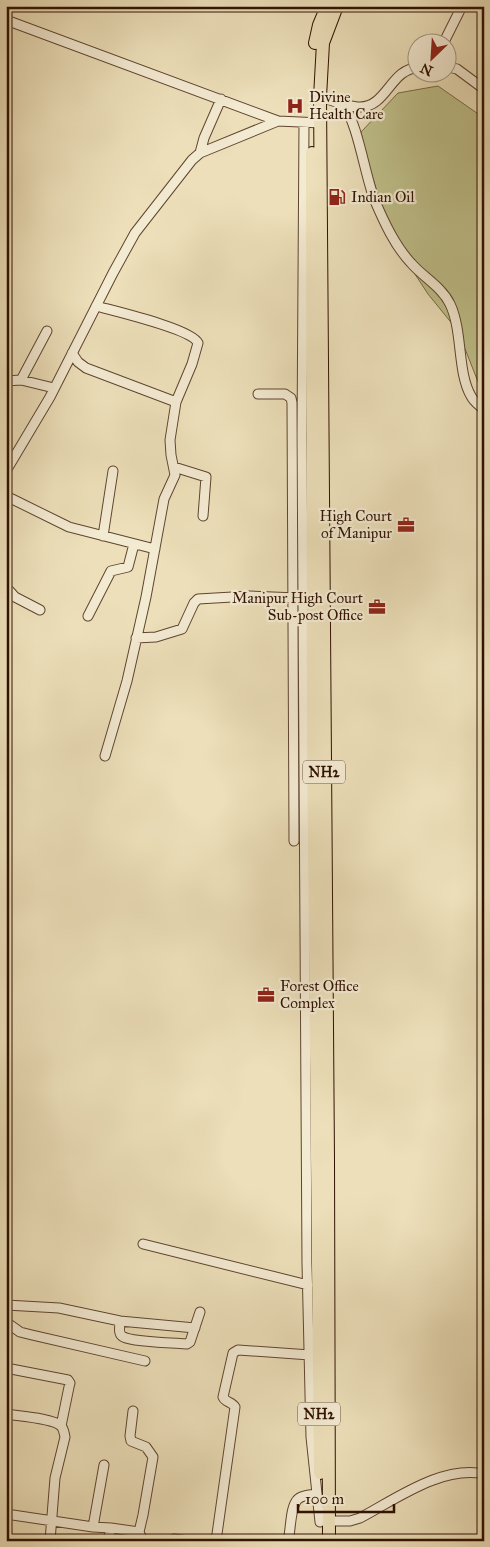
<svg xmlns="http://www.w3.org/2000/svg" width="490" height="1547" viewBox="0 0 490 1547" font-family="'IM FELL Great Primer',serif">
<rect width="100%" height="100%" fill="#ecdfb9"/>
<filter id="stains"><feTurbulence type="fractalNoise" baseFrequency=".004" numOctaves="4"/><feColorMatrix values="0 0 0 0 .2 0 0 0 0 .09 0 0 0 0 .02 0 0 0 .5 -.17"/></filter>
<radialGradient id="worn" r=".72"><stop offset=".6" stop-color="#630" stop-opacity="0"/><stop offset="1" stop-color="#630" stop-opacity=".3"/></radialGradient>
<path fill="#bfc08a" stroke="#786946" d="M438,86l46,32v279l-26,-66 -30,-37 -36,-55 -25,-79 -6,-28 37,-39z"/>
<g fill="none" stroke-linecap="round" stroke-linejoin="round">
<g stroke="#5f4530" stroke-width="11">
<path id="minor" d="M6,20l272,101 43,2
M444,42l18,-36
M448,67l9,2 27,20
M320,97c8,3 18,4 24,10 13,13 22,73 31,94 9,21 20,45 36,62 12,14 31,24 39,41 13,27 7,68 21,92 3,6 8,9 13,14
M341,104c6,1 13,3 19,3 27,0 31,-39 58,-39
M304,123l-2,313 5,827 4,174 9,85
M200,153l4,-15 17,-39
M96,306c18,5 96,23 102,37l-6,21 -16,38 -6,38 1,15 4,20 -11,24 -18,98 -19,84 -22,75
M72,353l6,9 8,6 90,34
M21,380l26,-49
M6,381l15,-1 33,8
M258,394h27l6,4 1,5 2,438
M174,467l32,10 -3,39
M6,471l44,-74 63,-124 22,-40 57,-73 8,-7 78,-32
M6,496l63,31 86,22
M103,536l10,-65
M6,587l9,10 25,13
M88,616l23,-45 17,-4 6,-23
M136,638l20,-1 26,-8 12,-26 4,-4 52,-3 48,2
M143,1244l165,41
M6,1305l53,3 61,13 75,7
M120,1321c0,5 -2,12 2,15 7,6 53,7 65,8l3,-2 10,-30
M6,1322l14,10 12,3 113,26
M6,1368l62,12 2,3 -1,4 -8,39
M6,1414c12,2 47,4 55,12 3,3 3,7 4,11l-10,41 -5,63
M6,1514l87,13 18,1 28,4 4,-17 10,-58 -7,-10 -15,-6 -1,-5 3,-25
M329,1521h21l10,-3c36,-19 82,-53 124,-44
M93,1527l11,-62
M139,1532l3,7 7,2
M108,1541l3,-13
M171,1541l3,-2 15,2
M216,1541l19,-134c-3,-5 -10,-5 -12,-10l10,-44 5,-3 72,5
M288,1541c3,-11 2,-33 9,-41 4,-5 14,-5 20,-6"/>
</g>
<g stroke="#301202" stroke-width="14">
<path id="highway" d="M315,43l4,-18 8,-19
M312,153l1,582 7,738
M329,1541l-1,-381 -8,-1063 3,-54 14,-37"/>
</g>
<use href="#minor" stroke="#f3ead2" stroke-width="9"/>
<use href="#highway" stroke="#ecdfb9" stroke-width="12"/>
</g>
<defs>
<g id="hospital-bare" transform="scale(1.35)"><path d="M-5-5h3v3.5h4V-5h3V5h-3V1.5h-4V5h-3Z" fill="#8f2418" stroke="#f3ead2" stroke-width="2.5" paint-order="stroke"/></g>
<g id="fuel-bare" transform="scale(1.35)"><path d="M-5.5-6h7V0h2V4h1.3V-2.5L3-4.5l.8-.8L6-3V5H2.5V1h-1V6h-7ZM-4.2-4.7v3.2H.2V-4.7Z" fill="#8f2418" stroke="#f3ead2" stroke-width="2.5" paint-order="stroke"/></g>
<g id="office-bare" transform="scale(1.35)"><path d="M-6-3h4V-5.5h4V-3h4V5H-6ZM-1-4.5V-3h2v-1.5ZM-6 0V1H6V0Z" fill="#8f2418" stroke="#f3ead2" stroke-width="2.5" paint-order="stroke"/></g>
</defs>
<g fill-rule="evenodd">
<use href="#hospital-bare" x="295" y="106"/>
<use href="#fuel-bare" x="337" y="197"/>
<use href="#office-bare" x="406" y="525"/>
<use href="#office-bare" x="377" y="607"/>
<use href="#office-bare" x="266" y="995"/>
</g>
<g text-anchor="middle" stroke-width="4.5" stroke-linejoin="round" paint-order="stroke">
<g fill="#f3ead2" stroke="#6a5340" stroke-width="1">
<rect x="303" y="760.5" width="42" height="23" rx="4"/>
<rect x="298" y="1402.5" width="42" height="23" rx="4"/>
</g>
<g font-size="14" font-weight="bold" fill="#301202">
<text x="324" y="777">NH2</text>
<text x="319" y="1419">NH2</text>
</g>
<g font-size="15" fill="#301202" stroke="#f3ead2" text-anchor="start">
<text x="309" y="102">Divine<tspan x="309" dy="17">Health Care</tspan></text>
<text x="351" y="202">Indian Oil</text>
<text x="392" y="521" text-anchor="end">High Court<tspan x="392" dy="17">of Manipur</tspan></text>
<text x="363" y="603" text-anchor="end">Manipur High Court<tspan x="363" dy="17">Sub-post Office</tspan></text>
<text x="280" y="991">Forest Office<tspan x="280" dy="17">Complex</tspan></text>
</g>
</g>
<rect width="490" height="1547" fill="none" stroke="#ecdfb9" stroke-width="25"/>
<rect x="8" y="8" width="475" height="1532" fill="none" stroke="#301202" stroke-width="2.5"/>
<rect x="12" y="12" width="465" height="1522" fill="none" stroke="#301202"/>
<g transform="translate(432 58) rotate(205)"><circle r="24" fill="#f3ead2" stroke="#a5947f"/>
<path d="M0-4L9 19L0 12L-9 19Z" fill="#8f2418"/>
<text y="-8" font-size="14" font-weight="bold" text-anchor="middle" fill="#301202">N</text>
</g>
<path d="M298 1504v8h96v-8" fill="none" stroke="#301202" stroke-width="2.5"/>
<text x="305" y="1504" font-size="15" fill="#301202" stroke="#f3ead2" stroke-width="4" paint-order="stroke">100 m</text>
<rect width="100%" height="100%" filter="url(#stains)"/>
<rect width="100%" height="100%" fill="url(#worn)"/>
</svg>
